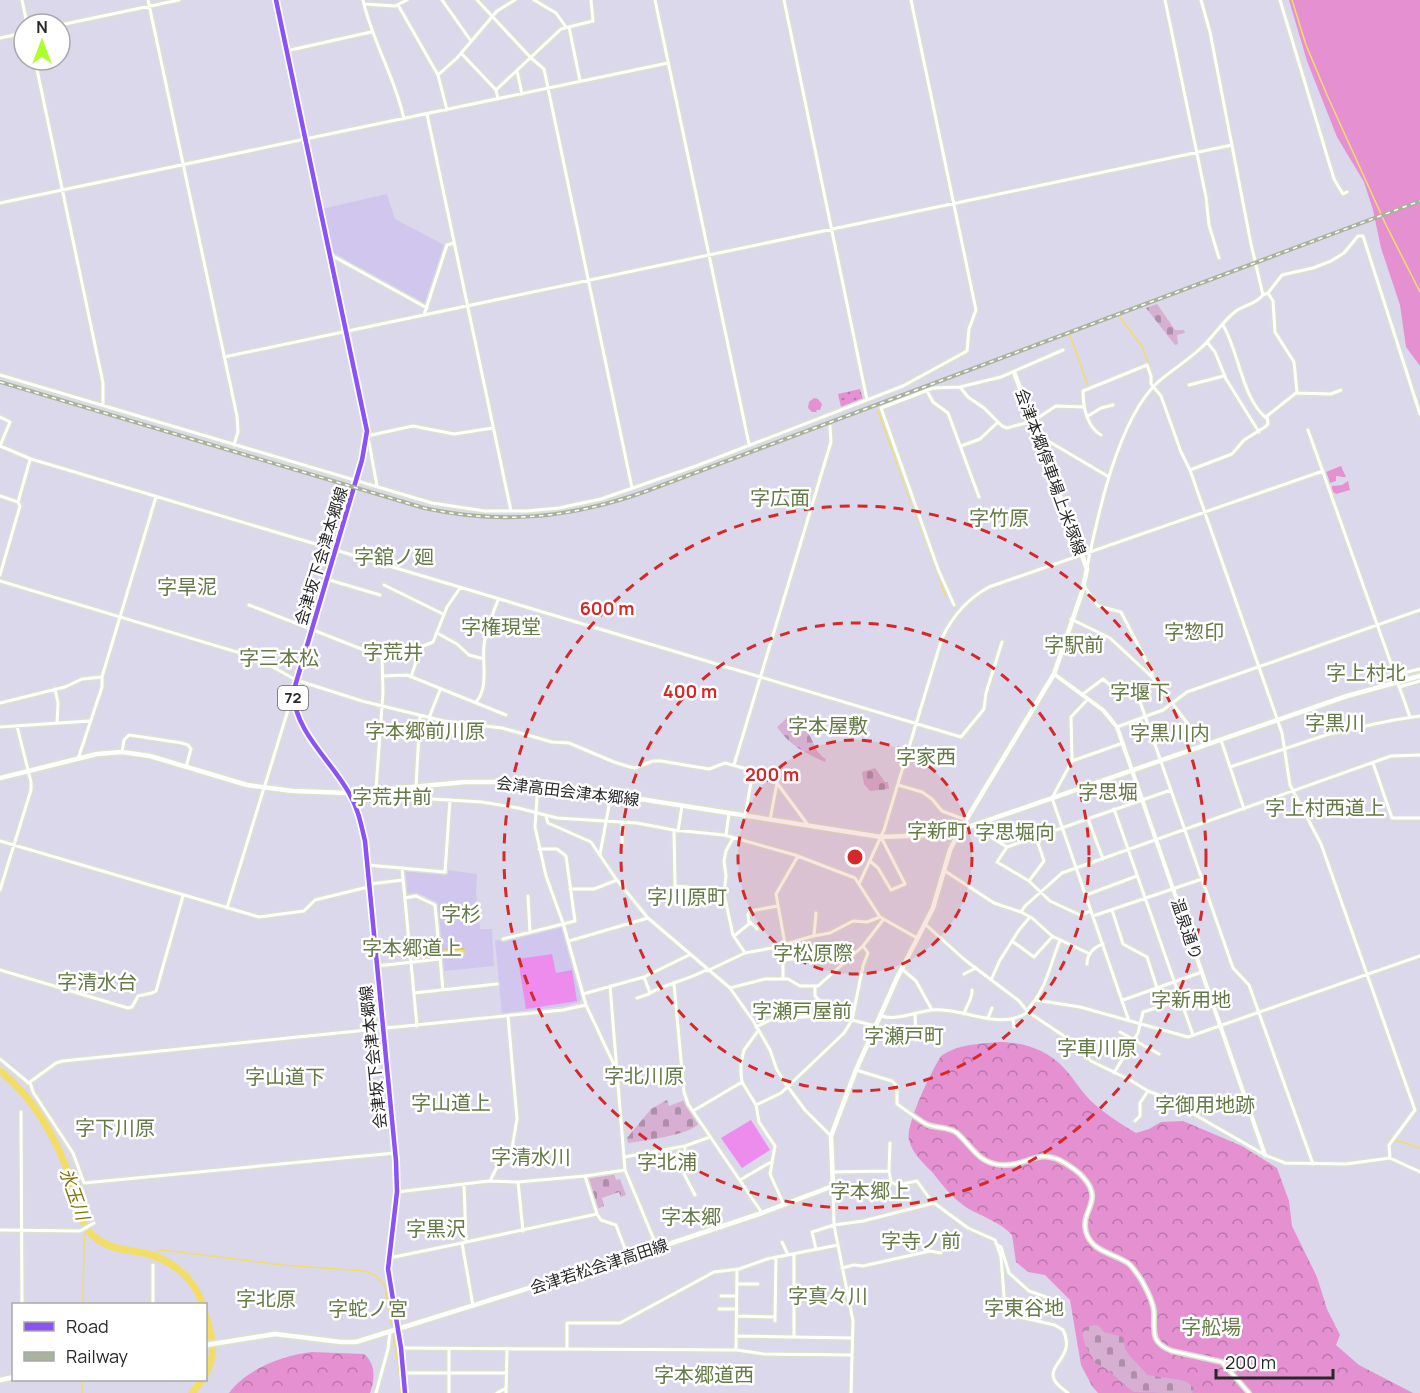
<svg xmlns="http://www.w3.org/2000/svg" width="1420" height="1393" viewBox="0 0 1420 1393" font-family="Manrope,'Noto Sans JP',sans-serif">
<defs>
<pattern id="forest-crowns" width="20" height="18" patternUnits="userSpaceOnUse" patternTransform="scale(1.5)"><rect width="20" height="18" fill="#e591d1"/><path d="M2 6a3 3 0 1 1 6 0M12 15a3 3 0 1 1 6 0" fill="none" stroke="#ba76aa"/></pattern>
<pattern id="cemetery-stones" width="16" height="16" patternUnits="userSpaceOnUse" patternTransform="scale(1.5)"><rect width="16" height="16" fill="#d6afd2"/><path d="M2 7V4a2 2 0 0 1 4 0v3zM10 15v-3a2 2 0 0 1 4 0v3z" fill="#ae8eaa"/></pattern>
<pattern id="park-dots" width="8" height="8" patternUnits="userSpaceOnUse" patternTransform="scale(1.5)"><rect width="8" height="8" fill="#e591d1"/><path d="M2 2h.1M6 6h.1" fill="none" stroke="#ba76aa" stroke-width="1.8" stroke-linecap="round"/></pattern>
<pattern id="water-rules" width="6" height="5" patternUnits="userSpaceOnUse" patternTransform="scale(1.5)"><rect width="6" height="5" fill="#f3dd65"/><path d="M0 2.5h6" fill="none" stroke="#d0be58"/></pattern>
</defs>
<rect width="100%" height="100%" fill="#dbd8eb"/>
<path fill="#d0c6ee" d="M387,194l8,25 49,26 -17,59 -4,2 -91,-54 -10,-43z
M405,870l41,4 1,-4 30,4 -1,20 4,35h12l2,37 -51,5 -7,-69 -19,-9 -11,1z
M563,924l19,75 -3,3 -12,4 -65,8 -7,-73z"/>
<path fill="#e591d1" d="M1289,0h131v366l-14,-19 -6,-42 -19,-57 -8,-38 -9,-28 -27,-45 -30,-76z
M814,398l4,1 4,5 -2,6h-4l1,2h-5l-4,-4 1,-6z"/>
<path fill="url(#forest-crowns)" d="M1341,466l5,11 -10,-1v5l-6,2 -4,-11z
M1348,481l2,9 -14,4 -4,-3v-5l10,-1z
M999,1042c23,0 47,7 64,25 10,10 17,23 27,33 12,12 31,24 46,33l13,-4 12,-7 22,-1 59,25 35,22 12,33 3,25 25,51 10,32 13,26 -4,10 23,20 54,28h-315l-6,-7 -11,-21 -11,-65 -25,-25 -17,-3 -12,-10 -4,-27c-12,-13 -29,-18 -43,-26 -14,-8 -26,-23 -36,-36 -9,-9 -21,-20 -24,-33 -4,-15 23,-70 32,-84 17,-12 38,-12 58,-14z
M312,1352l52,2c12,10 11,25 6,39h-141c17,-24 55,-38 83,-41z"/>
<path fill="url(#cemetery-stones)" d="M1157,304l18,26h9l1,3 -8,2 1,9 -3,1 -29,-37z
M788,717l20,9 -2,5c9,10 8,22 20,28l-1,3c-20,-9 -36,-17 -48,-35z
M875,768l10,14h3l1,7 -19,2 -6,-7 -2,-12z
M667,1100l2,6 16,-6 15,23c-13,13 -54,17 -72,20l-1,-5 24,-29z
M614,1173l2,7 4,-1 6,16 -5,2 -2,-5 -17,6 2,8 -7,3 -10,-30 2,-2z
M1095,1325l4,1 5,6 19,5c2,5 0,10 4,15 6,9 14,14 20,23l34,5 6,2 7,6 -2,5c-11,0 -51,0 -58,-1 -13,-8 -25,-25 -38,-28 -7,-13 -25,-36 -1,-39z"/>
<path fill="url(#park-dots)" d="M860,389l3,10 -22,8 -3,-13z"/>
<path fill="#ed8ced" d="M552,954l4,19 16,-3 5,31 -51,8 -8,-50z
M751,1120l19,30 -28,18 -21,-30z"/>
<path fill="url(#water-rules)" d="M464,947l1,7 -20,1 -1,-6z"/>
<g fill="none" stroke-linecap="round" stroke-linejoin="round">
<path stroke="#f3dd65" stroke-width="1.5" d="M1292,0l14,45 21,50 59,130 34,67
M1119,316l23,30 7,19
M1070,335l18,51
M878,411l67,184
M1389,1138l31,10
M149,1254l13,-4 120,15 83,6 11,5 9,10 14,84 2,23
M83,1304l1,-61 2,-14
M82,1393v-13"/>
<path stroke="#f3dd65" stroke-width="7" d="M0,1071c36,28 58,71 73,114 6,17 6,38 19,50 20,17 34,13 56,19 25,7 47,25 54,50
M206,1315c6,23 11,36 0,59
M192,1393l10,-13"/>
<g stroke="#dae2ce" stroke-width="6">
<path id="minor" d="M22,0l5,24
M148,0l89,416 1,16 -4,13
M363,0c9,41 32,77 41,119
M442,0l29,41
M477,0l54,58 13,11 88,419
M534,0l22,13 10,14
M655,0l94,444
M784,0l83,400
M1165,0l41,197 3,28 10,33
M1280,0l54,179 9,15 4,-2
M364,4l31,2 12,-6
M398,5l40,70 9,35
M60,25l119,-25
M569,27l11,54
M0,38l24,-5
M286,51l85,-19
M461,53l35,37
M35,60l68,323v22
M517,71l5,23
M438,75l19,-17 40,-47 18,-11
M498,99l-2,-9 65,-61 32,-8 -2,-21
M427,114l84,397
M0,203l668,-140
M329,254l98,54
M1268,293l14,-18 31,-7 18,-7 13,-8 14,-17h5l57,178
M1263,295l5,-2 5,8 2,31 19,30 3,30
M424,315l23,-70 7,-2
M1223,325c16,27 19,73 43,93
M1207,342l8,10 11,27 33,53
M224,357l1008,-212
M0,375l432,128 53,8h42l32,-3 42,-9 95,-33 207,-80 64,-35 2,-22 7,-19 -65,-310
M1189,385l35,-9
M960,387l8,10 16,11 18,18 5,2 26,-7 23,-15 28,1
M927,391l6,11 15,11 31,84
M1088,416l13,-8 12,-3
M0,417l10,5 -10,24 31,13 930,278 23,-28 2,-16 16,-51
M1308,430l102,287
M1038,435l71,42
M1101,435c-14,-8 -18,-28 -18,-44l64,-26 4,11v8l10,12 20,56 9,18 92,263 8,52 31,59 94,266 -26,35 1,13
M367,436l46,-10 41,8 39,-6
M367,440l2,2 8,44
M961,446l19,-7 18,-17
M1190,470l42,-16 12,-14 21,-13 3,-3 -1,-8 29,-23 35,1 10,-4
M0,496l18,6 2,4 -20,69
M18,502l12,-42
M1087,567c11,-53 31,-148 71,-185 14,-12 30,-22 43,-34 12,-11 22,-27 35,-37 9,-6 20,-7 27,-16l-12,-51 -41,-212 -9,-32
M326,579l54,16
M0,581l257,77 39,22 66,21 82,20 58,7 50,14 17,1 45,19 16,5 5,1 18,-7h8l48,8 16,-6 44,12 5,4 34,46
M384,585l59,29
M1084,586l14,20 23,6 31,60v5
M249,605l133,52 1,35 -7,97
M954,605l-16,-36 -57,-161 52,-20 27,-1 41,-10 62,-27
M1071,619l39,19 42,39 52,68
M437,633l20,11 12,11 15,4
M382,657l7,-7 32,-3 12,-5 14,-35 13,-19
M1395,675l25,-6
M383,676l24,-1 99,40
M411,677l10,-30
M1399,687l21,-6
M55,689l3,14 -1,20
M1083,694l20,-15 7,6 27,8 96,275 16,17 64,179
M1088,699l-17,18 1,44 -20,37 77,223
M476,702c13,-14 6,-39 8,-56 1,-16 9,-32 14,-46
M0,703l65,-16 17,-8 20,-2
M429,718l11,-28
M0,727l89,-6
M1117,727l46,-17 24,-18 233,-82
M1221,740l23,69
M122,752l2,-12 5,-5 53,8 6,2 3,4 -5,18
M78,759l24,-72v-10l54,-180
M1072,761l51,-18
M1373,763l19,55h28
M734,765l97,-323 -1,-16
M1230,767l96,-32c31,-7 62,-15 94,-19
M538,784l-3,43 11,49 17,47 23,82 31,66
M898,785l24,7 10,7 10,12 24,9
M416,786l4,-70
M379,789l3,7 100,6 36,6 39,10 80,5 37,7 50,5 71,20 60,23 25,39 37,21
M1114,809l79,226
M546,816l2,7 43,19 25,37 32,39 82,70 24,34 16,28 7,20 11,17 17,23 26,26
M745,816l8,-45
M1088,819l15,40
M770,820l7,-37
M987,822l5,16 15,9
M674,830l1,56 13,1
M678,831l4,-25
M726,835l3,-22
M733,838l-7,13 -2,10 2,15 -2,18 9,41 12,18
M0,841l259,76 45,-6 11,-11 53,-13
M622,844v-22
M600,854l11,-59
M871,862l7,6 13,22 14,-6 -24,-47
M367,865l78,7 5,-72
M402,868l15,158
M945,871l49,32 27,9
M1029,881l15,-20 -8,-24
M370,884l33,-4
M859,884l25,-54 58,-192c11,-23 25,-39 47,-51l334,-116
M570,889h24l23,-9
M0,890l31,-100v-8l-14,-56
M1086,895l51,-19
M528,896l2,36
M405,898l11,-2 19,9 8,85
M227,908l66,-214
M1112,910l11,34 24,13 10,31
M1091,911l-11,4 -30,-14 -21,-20 -32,-19 10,-15 164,-57
M1093,916l109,-37
M1031,917l21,19 38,18
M750,922l7,7
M925,924l40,36 54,41 9,11 42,28 21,21 39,19 18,11 16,6 101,58 20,8 61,1 44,-6 30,14
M734,936l15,-12 -1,-10 2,-3 28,-5
M814,936l2,-23
M503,939l72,-18 -9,-65 -9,-7h-18
M569,941l79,-23
M1012,941l22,16 19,-21
M785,944l-9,-50 22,-38
M1087,964c0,-10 7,-17 16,-20
M377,966l63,-7
M902,969l14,12 16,29
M0,970l128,38 4,-1 6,-11 14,-3 4,-2 27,-95
M707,971l38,-18 27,-5 41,-12 17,-3 23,-12 14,1 13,-5
M964,974l12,-6
M644,977l45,-22
M783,979v-19l17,-2
M991,980l9,-20 19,-30 11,-13 -9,-5 4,-6 37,-33 329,-117 29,-1
M674,984l10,108 4,12 74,109
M610,986l15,184 32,77
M815,986v10l10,10 27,11
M730,988l35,-9h23l12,7h18l45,-40
M414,993l83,-9
M583,994l61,-17 6,16c18,-10 38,-13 56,-23
M637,998l12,-4
M1036,1000l44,7 108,30 232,-81
M1123,1000l79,-28
M1027,1010c19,-19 23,-45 33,-70
M915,1013l1,27
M964,1014c2,-8 9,-16 8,-24
M881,1016c16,5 34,-4 51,-6 32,-3 67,22 96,2
M988,1018l4,-10
M1013,1019l1,8
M852,1020l11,-54 5,-13 -5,-7 20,-26
M756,1027l23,-11 10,2 29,-2 6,-11
M758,1031l-14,19 -3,13v11l1,8 14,23 3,17 16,24 -5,28 14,31
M1120,1032l39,22
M0,1059l30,25
M856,1070l36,11 5,5v18c7,5 22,16 29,20 10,5 22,2 31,9 15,13 22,32 47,32 25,1 34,-18 61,-2 6,4 13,8 18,14 22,24 -3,33 3,55 6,20 27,21 42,31 6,5 10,12 14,18 5,9 11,20 12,30 1,20 -5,31 18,40l50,11 27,31
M1114,1073l24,-40 5,-21 38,-12
M756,1105l25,-12 63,-60 8,-13 23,6
M693,1111l49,-29
M21,1112l1,192
M1135,1121l5,-5v-13l8,-12
M890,1143l-1,28 2,11 6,3 20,-4 15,21
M685,1146l-1,28 11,21
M395,1153l-311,30 -11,-30 -40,-61 -3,-10 26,-19 7,-2 500,-51 23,-5
M624,1157l61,-11 25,-9
M662,1164l22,-2
M832,1172l57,-1
M585,1176l12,38
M740,1180l31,-18
M490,1181l7,-14 13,-7 7,-41 -9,-103
M518,1182l5,49
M464,1184l2,58 -4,1 11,63
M833,1187l1,38 19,96 -2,72
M397,1192l92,-11 29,1 67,-6 40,-6
M0,1230l80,1 14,-8
M466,1242l131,-28 4,6 15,5 12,32
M782,1242l6,13
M996,1244l5,3 8,26 20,18 17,6
M816,1249l-4,-17 22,-7 29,-4 71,-18 34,25 27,12 6,17 4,51 5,7 45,10 8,5c13,26 -15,34 -9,49 2,6 9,10 14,14
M794,1254v83
M389,1258l73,-15
M842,1268l12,-3 9,1 67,-15 11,2
M737,1284h21
M721,1296h16
M153,1304v-39
M719,1309h18
M737,1316l38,1
M775,1321l1,-64
M737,1336l115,2
M401,1348l336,2 27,4 88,1
M449,1349v44
M567,1349v-26h53l94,-51 25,-3 28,-10 71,-14
M736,1350l1,-81
M404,1373h102
M376,1393l12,-44 2,-17
M497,1393l9,-5
M506,1393l1,-44"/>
</g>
<g stroke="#dae2ce" stroke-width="7">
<path id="tertiary" d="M1054,674l49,36 14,17 148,428"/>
</g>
<g stroke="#dae2ce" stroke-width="8">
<path id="secondary" d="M0,778l97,-24 25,-2 28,4 97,29 46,6 56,2 116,-11h55l63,8 298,47 53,-2 26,-5 94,-156 28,-82 5,-23 -73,-197
M206,1345l69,-11 66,8h15l301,-94 105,-35 71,-27 -2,-50 25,-66 41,-92 36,-70 17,-58 10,-20 387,-134 73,-20
M0,1380l14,-3"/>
</g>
<g stroke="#fff" stroke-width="8">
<path id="primary" d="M276,0l91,431 -5,29 -69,233c3,40 37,66 56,100 9,15 12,31 16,48l31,320 1,31 -9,77 13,79 4,45"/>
</g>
<use href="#minor" stroke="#fff" stroke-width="3"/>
<use href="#tertiary" stroke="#fff" stroke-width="4"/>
<use href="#secondary" stroke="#fff" stroke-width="4.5"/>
<use href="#primary" stroke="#8b52f6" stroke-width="4.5"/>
<g stroke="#a9b39b" stroke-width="4">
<path id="rail" d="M0,382l424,126c78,17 146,10 220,-16l776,-291"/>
</g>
<use href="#rail" stroke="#fff" stroke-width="1.5" stroke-dasharray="4.5" stroke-linecap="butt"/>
</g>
<circle cx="855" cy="857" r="117" fill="#d62828" fill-opacity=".12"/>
<g fill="none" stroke="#d62828" stroke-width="3" stroke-dasharray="10 8">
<circle cx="855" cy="857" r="117"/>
<circle cx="855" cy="857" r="234"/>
<circle cx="855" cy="857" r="351"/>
</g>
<g text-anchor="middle" stroke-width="5" stroke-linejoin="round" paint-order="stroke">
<rect fill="#fff" stroke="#686868" stroke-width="1.5" x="278" y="686" width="30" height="24" rx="4.5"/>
<g font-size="15" font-weight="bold" fill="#282828">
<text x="293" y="703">72</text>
</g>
<g font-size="16" fill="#282828" stroke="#fff">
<text transform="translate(1051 472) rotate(70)" y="6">会津本郷停車場上米塚線</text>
<text transform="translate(321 556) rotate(-73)" y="6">会津坂下会津本郷線</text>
<text transform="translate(568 791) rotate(7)" y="6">会津高田会津本郷線</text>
<text transform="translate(1187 929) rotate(71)" y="6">温泉通り</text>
<text transform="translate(373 1057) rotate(-96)" y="6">会津坂下会津本郷線</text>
<text transform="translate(599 1266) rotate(-18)" y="6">会津若松会津高田線</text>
</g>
<g font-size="18" font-style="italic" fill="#807709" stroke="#fff">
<text transform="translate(74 1194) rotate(70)" y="6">氷玉川</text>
</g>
<g font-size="20" fill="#657a47" stroke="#fff">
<text x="780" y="505">字広面</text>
<text x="999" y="525">字竹原</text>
<text x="394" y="564">字舘ノ廻</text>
<text x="187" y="594">字旱泥</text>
<text x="501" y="634">字権現堂</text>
<text x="1194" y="639">字惣印</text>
<text x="1074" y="652">字駅前</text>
<text x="393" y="659">字荒井</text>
<text x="279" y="665">字三本松</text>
<text x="1366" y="680">字上村北</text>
<text x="1140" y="699">字堰下</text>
<text x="1335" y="730">字黒川</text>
<text x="828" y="733">字本屋敷</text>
<text x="425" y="738">字本郷前川原</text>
<text x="1170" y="740">字黒川内</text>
<text x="926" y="764">字家西</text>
<text x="1108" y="799">字思堀</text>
<text x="392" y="804">字荒井前</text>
<text x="1325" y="815">字上村西道上</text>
<text x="937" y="838">字新町</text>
<text x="1015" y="839">字思堀向</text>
<text x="687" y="904">字川原町</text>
<text x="461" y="921">字杉</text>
<text x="412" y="955">字本郷道上</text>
<text x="813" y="960">字松原際</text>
<text x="97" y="989">字清水台</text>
<text x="1191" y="1007">字新用地</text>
<text x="802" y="1018">字瀬戸屋前</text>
<text x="904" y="1043">字瀬戸町</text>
<text x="1097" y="1055">字車川原</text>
<text x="644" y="1083">字北川原</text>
<text x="285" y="1084">字山道下</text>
<text x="451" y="1110">字山道上</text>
<text x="1205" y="1112">字御用地跡</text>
<text x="115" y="1135">字下川原</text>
<text x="531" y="1164">字清水川</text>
<text x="667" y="1169">字北浦</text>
<text x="870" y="1198">字本郷上</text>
<text x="691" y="1224">字本郷</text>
<text x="436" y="1236">字黒沢</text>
<text x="921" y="1248">字寺ノ前</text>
<text x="828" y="1303">字真々川</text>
<text x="266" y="1306">字北原</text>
<text x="1024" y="1315">字東谷地</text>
<text x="368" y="1316">字蛇ノ宮</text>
<text x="1211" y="1334">字舩場</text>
<text x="704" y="1382">字本郷道西</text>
</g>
</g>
<circle cx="855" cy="857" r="9" fill="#d62828" stroke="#fff" stroke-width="3"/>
<g font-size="18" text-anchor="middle" font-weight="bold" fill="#d62828" stroke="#fff" stroke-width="5" stroke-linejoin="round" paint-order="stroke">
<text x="607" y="615">600 m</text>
<text x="690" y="698">400 m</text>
<text x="772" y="781">200 m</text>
</g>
<rect x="12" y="1303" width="195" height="78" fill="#ffffff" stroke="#a9a9a9" stroke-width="1.5"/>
<rect x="24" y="1322" width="30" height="9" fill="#8b52f6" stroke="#a9a9a9" stroke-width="1.5"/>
<text x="66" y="1333" font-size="18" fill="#282828">Road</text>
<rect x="24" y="1352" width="30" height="9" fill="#a9b39b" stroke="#a9a9a9" stroke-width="1.5"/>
<text x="66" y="1363" font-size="18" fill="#282828">Railway</text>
<g transform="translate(42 42)"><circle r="28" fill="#ffffff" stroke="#a9a9a9" stroke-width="1.5"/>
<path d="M0-4.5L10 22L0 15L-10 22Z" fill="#aeff31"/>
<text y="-9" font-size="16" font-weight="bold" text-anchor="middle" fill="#282828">N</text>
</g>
<path d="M1216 1369v9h117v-9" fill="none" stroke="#282828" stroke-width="3"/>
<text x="1225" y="1369" font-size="18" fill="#282828" stroke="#ffffff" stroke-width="4.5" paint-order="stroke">200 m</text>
</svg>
